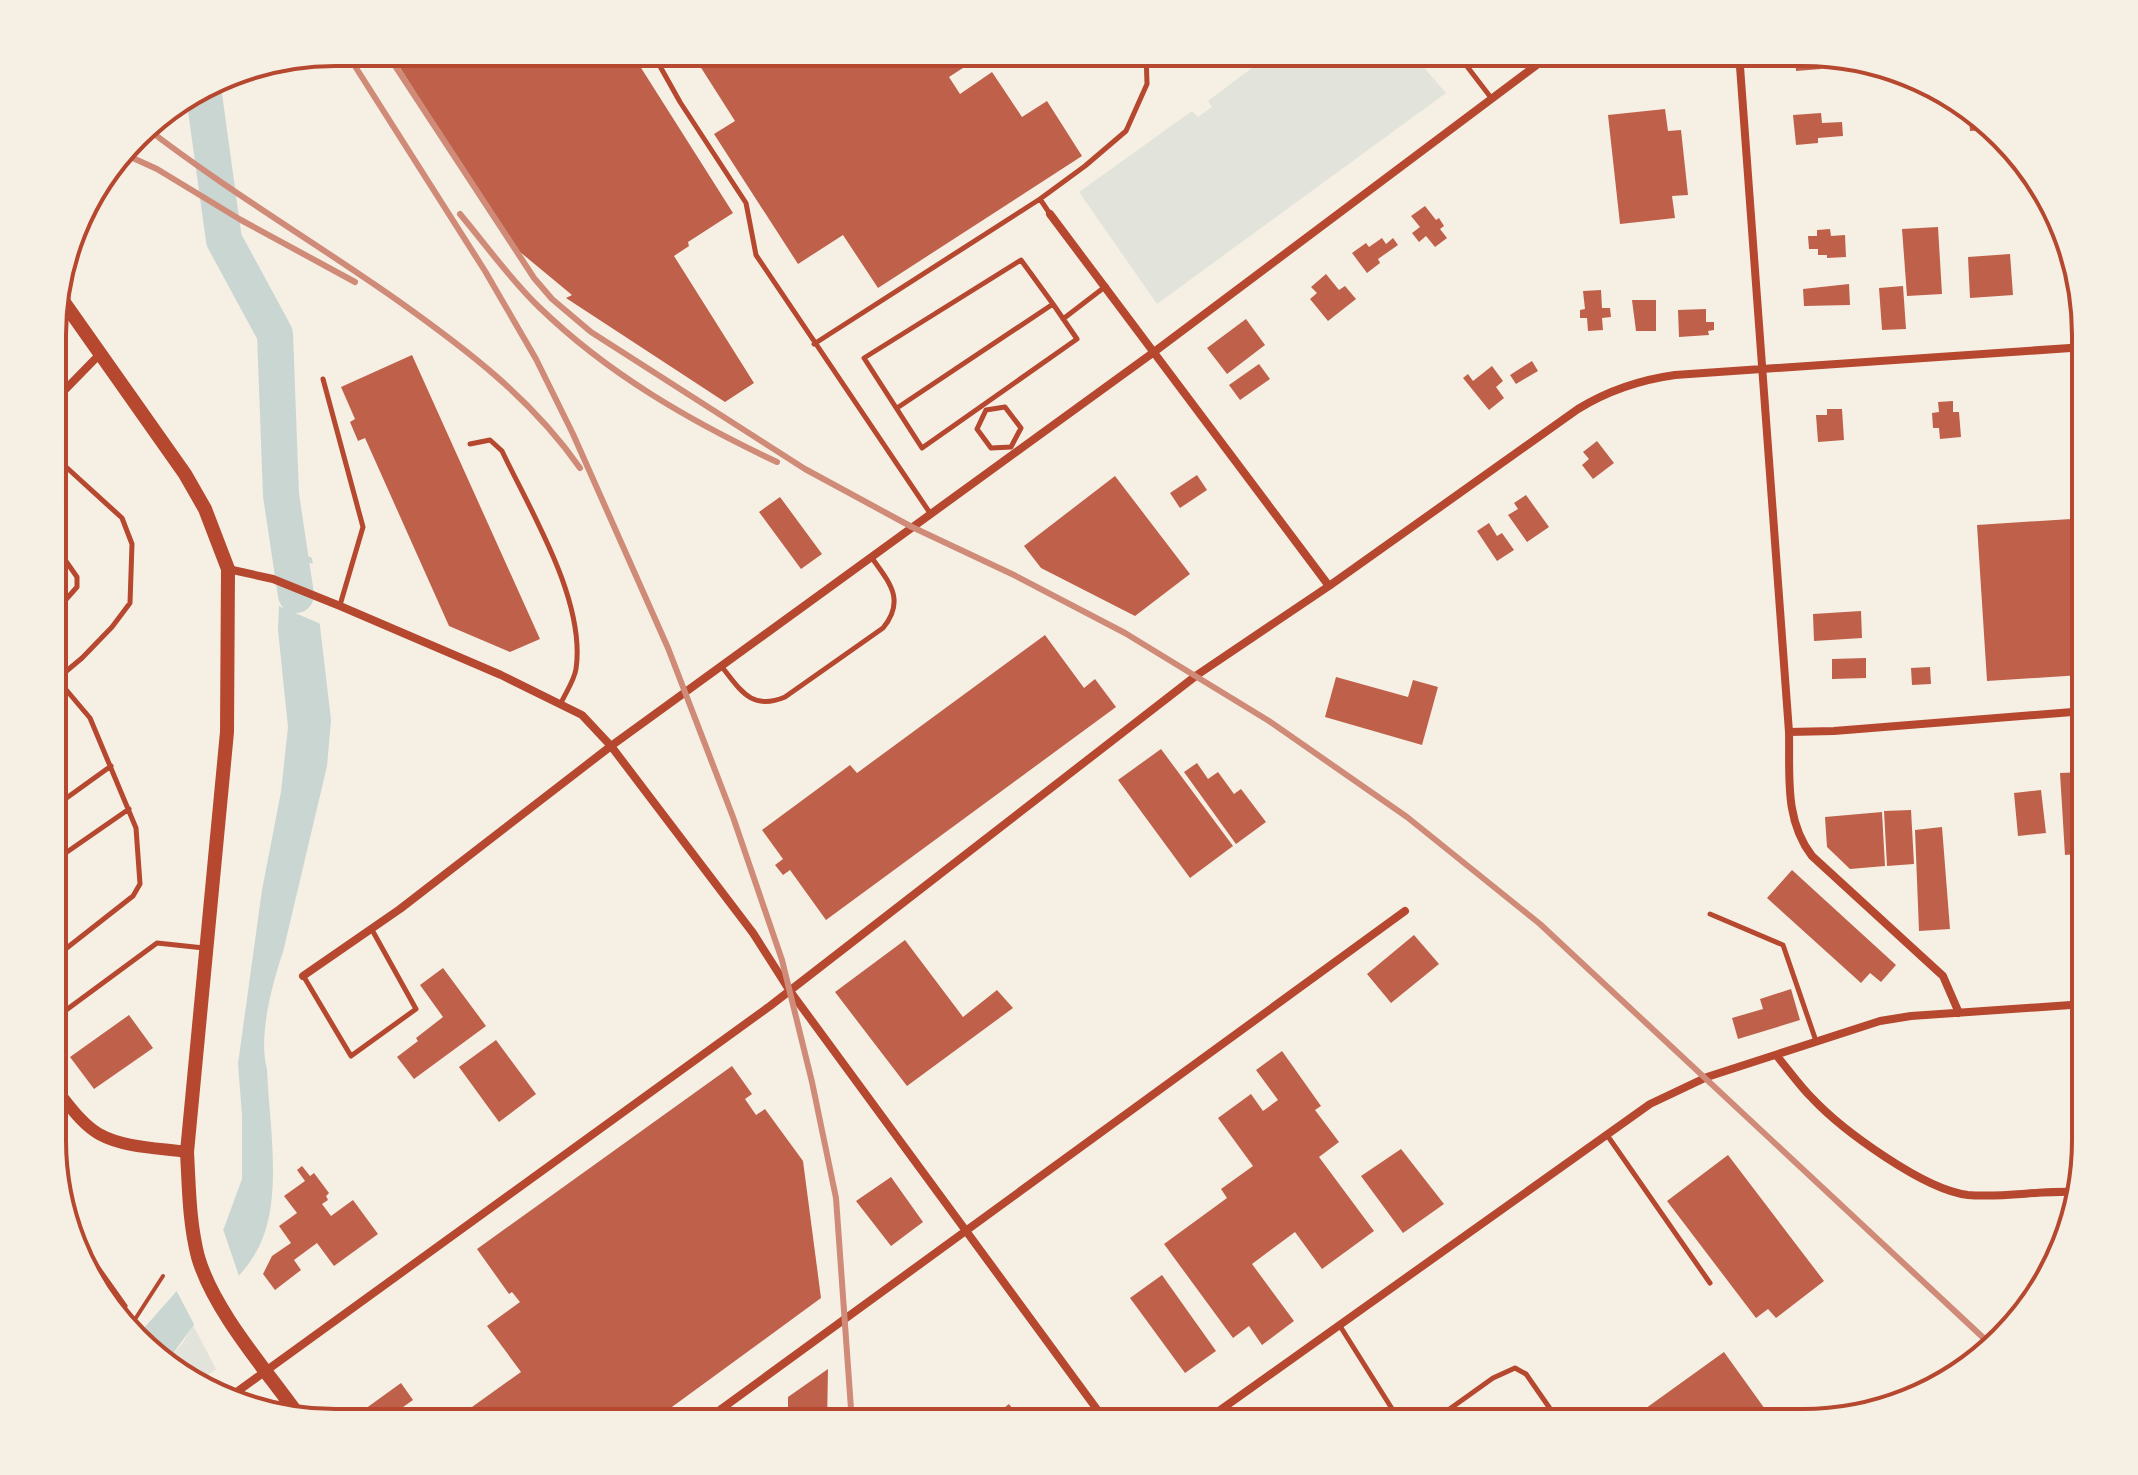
<svg xmlns="http://www.w3.org/2000/svg" width="2138" height="1475" viewBox="0 0 2138 1475" font-family="'Source Sans 3',sans-serif">
<rect width="100%" height="100%" fill="#f6efe4"/>
<path fill="#e2e4dc" d="M1273,52h148l5,18 20,23 -289,211 -78,-112 113,-81 6,6 14,-10 -4,-6z
M193,1325l23,44 -19,14 -34,-18 19,-21z"/>
<path fill="#c9d6d2" d="M270,539l42,19 19,162 -4,46 -44,186c-11,32 -25,85 -16,117 2,52 15,123 -5,171 -15,36 -47,56 -69,86 -10,13 -18,26 -30,39l-26,-29 38,-43 49,-65 18,-49v-64l-4,-51 24,-174 19,-98 7,-65 -10,-97 1,-23z"/>
<path fill="#f6efe4" d="M269,545l46,20 6,59 -45,-19z
M223,1229l17,50 -44,49 -21,-40z"/>
<g fill="none" stroke-linecap="round" stroke-linejoin="round">
<path stroke="#c9d6d2" stroke-width="36" d="M203,88l21,152 51,94 6,161 15,100"/>
</g>
<path fill="#bf614a" d="M390,52h241l102,161 -45,29 1,4 -15,10 80,127 -29,19 -159,-104 6,-3 -58,-48z
M691,52h271l-3,2 7,12 -17,11 11,17 32,-22 30,45 25,-16 35,55 -204,132 -35,-53 -45,29 -84,-130 21,-13z
M1795,53h17v3h9v13l-25,2z
M1968,106l7,4 16,20 -21,1z
M1665,109l3,22 13,-1 7,65 -16,1 3,22 -55,6 -12,-109z
M1821,113l1,10 20,-1 1,14 -25,2v5l-22,2 -3,-30z
M1425,206l11,14 3,-2 5,8 -4,3 7,9 -12,9 -9,-11 -7,6 -7,-9 8,-6 -9,-11z
M1938,227l4,67 -35,2 -5,-67z
M1830,229l1,7 14,-1 1,22 -19,1v-3h-9v-6h-9l-1,-13h9v-6z
M1382,238l4,6 7,-6 5,7 -20,14 2,4 -13,10 -15,-20 14,-10 3,4z
M2010,254l3,41 -43,3 -2,-41z
M1326,274l13,16 6,-4 11,13 -28,22 -18,-22 7,-6 -6,-6z
M1849,284l1,21 -46,1 -1,-17z
M1903,286l3,43 -24,1 -3,-42z
M1601,290l1,18h8l1,9 -9,1 1,12 -15,1 -1,-13h-7v-8l5,-1 -2,-18z
M1632,300h24v31h-20z
M1706,309v13h8v8l-6,1 1,4 -30,2 -1,-27z
M1246,319l19,26 -38,29 -20,-26z
M412,355l128,284 -30,13 -61,-26 -84,-188 -7,3 -8,-19 5,-3 -14,-32z
M1532,361l6,10 -22,13 -6,-9z
M1259,364l11,15 -30,21 -11,-15z
M1492,366l11,15 -7,6 8,11 -15,12 -26,-32 5,-4 5,7z
M1953,401v11h6l2,25 -21,2 -1,-11h-6l-1,-15 7,-1 -1,-10z
M1827,409h15l2,31 -26,2 -2,-27h11z
M1597,441l17,22 -21,16 -11,-14 7,-6 -6,-7z
M1197,475l10,15 -27,18 -10,-15z
M1115,476l75,98 -55,42 -94,-48 -17,-22z
M1526,495l23,32 -22,15 -19,-27 10,-6 -4,-6z
M780,497l42,57 -21,15 -42,-57z
M2071,519l10,156 -94,6 -10,-156z
M1489,523l8,13 5,-3 12,17 -17,11 -20,-30z
M1861,611l1,27 -48,3 -1,-27z
M1045,635l39,53 11,-9 21,28 -290,213 -36,-50 -7,5 -8,-10 8,-6 -21,-29 88,-65 7,8z
M1866,658v20l-34,1v-20z
M1930,667l1,17 -19,1 -1,-17z
M1336,677l72,20 5,-17 25,7 -16,58 -97,-28z
M1161,749l72,97 -43,32 -72,-98z
M1197,763l11,16 10,-7 16,22 7,-5 25,33 -30,22 -52,-72z
M2085,772v81l-20,2 -5,-82z
M2041,790l5,43 -28,3 -4,-43z
M1911,810l3,54 -27,2 -3,-55z
M1882,812l3,54 -35,3 -23,-22 -2,-30z
M1942,827l8,102 -31,2 -4,-101z
M1792,870l104,95 -15,17 -11,-9 -9,10 -94,-85z
M1414,935l25,29 -48,39 -24,-29z
M905,940l58,77 34,-27 16,18 -106,78 -72,-94z
M443,968l43,58 -72,53 -17,-22 21,-16 -2,-3 27,-21 -23,-32z
M1791,989l9,31 -62,19 -6,-21 31,-9 -3,-10z
M129,1015l24,33 -59,41 -24,-32z
M2085,1035v89h-2l-6,-88z
M496,1040l40,54 -37,28 -40,-55z
M1282,1051l39,55 -6,4 24,32 -20,15 55,74 -52,38 -27,-37 -43,32 42,57 -32,24 -13,-19 -16,12 -69,-94 63,-46 -6,-9 32,-23 -35,-48 33,-24 12,17 15,-11 -22,-30z
M732,1066l20,28 -7,5 11,16 9,-6 38,52 18,137 -171,125h-20l-5,-7 -10,7 -138,-1 4,-3 -9,-12 49,-35 -34,-46 33,-24 -8,-10 -3,2 -32,-45z
M1401,1149l43,55 -41,29 -42,-57z
M1728,1155l96,126 -48,37 -8,-9 -12,9 -89,-117z
M302,1166l8,10 4,-3 15,20 -3,3 2,4 -6,4 9,12 22,-16 25,34 -44,32 -17,-23 -23,17 7,10 -26,20 -12,-16 9,-18 19,-13 -12,-17 18,-13 -13,-17 21,-15 -8,-11z
M891,1177l32,45 -32,24 -35,-45z
M1162,1275l54,76 -31,22 -55,-75z
M1724,1352l51,71h-124l-9,-12z
M828,1369l-1,54h-39v-26z
M401,1383l12,17 -31,22h-35z
M1009,1404l14,19h-39z"/>
<g fill="none" stroke-linecap="round" stroke-linejoin="round">
<path stroke="#b5482f" stroke-width="4" d="M130,1327l33,-51"/>
<path stroke="#b5482f" stroke-width="5" d="M652,52l28,50 66,101 10,52 174,258
M1456,52l36,47
M1040,199l45,-33 41,-35 21,-47 -1,-32
M1063,319l43,-33
M814,344l226,-145 10,15
M323,379l40,148 -23,78
M897,408l156,-104 -32,-44 -157,98 58,90 155,-109 -24,-35
M986,410l19,-3 16,21 -10,19
M986,410l-9,19 14,19 20,-1
M470,444l20,-4 12,11c29,61 84,150 74,218 -2,12 -10,23 -15,34
M54,456l68,62 10,26 -2,59 -18,24 -30,31 -25,21 33,39 46,110 4,56 -7,12 -79,62
M54,544l23,33v10l-23,26
M722,667c19,24 30,44 63,30l98,-69c23,-28 6,-46 -11,-70
M54,807l57,-41
M54,861l75,-52
M1710,914l73,31 33,96
M304,977l47,79 65,-47 -45,-81
M54,1019l103,-76 47,5
M1607,1135l103,148
M74,1234l51,72 -9,6
M1340,1326l61,97
M1430,1423l63,-45 22,-10 11,6 34,49"/>
<path stroke="#b5482f" stroke-width="8" d="M1739,53l50,679c1,43 -5,88 23,124l131,120 16,37
M1050,214l279,372
M54,401l45,-46
M228,569l45,10 67,27 161,69 81,40 29,31 142,187 37,58 317,432
M1789,732l45,-1 251,-20
M303,976l97,-67 211,-163 543,-394 400,-300
M1776,1055c12,14 23,30 36,43 30,32 112,92 156,97 36,3 74,-5 111,-3
M227,1399l543,-393 427,-331 132,-89 249,-177c31,-19 61,-29 97,-34l410,-28
M702,1423l703,-512
M1202,1423l448,-319 57,-27 173,-56 31,-5 174,-12"/>
<path stroke="#b5482f" stroke-width="12" d="M54,1087c13,15 27,37 45,47 25,14 61,14 88,18"/>
<path stroke="#b5482f" stroke-width="14" d="M56,291l129,183 20,35 23,60 -1,163 -40,420c2,35 2,70 11,105 16,55 70,115 103,162"/>
<path stroke="#cf8b77" stroke-width="6" d="M346,52l139,219 51,88 37,75 95,214 65,169 49,143 30,122 24,116 16,225
M386,52l148,226 18,21 39,33 214,137 107,58 102,48 111,58 144,88 138,96 133,107 450,420
M145,127c80,62 168,114 252,173 69,49 134,98 183,168
M124,154l33,15 84,51 114,62
M460,214c26,31 50,65 79,93 69,67 151,114 238,155"/>
</g>
<path d="M0 0H2138V1475H0ZM335 66H1803A269 269 0 0 1 2072 335V1140A269 269 0 0 1 1803 1409H335A269 269 0 0 1 66 1140V335A269 269 0 0 1 335 66Z" fill="#f6efe4" fill-rule="evenodd"/>
<path fill="none" stroke="#b5482f" stroke-width="4" d="M335 66H1803A269 269 0 0 1 2072 335V1140A269 269 0 0 1 1803 1409H335A269 269 0 0 1 66 1140V335A269 269 0 0 1 335 66Z"/>
</svg>
